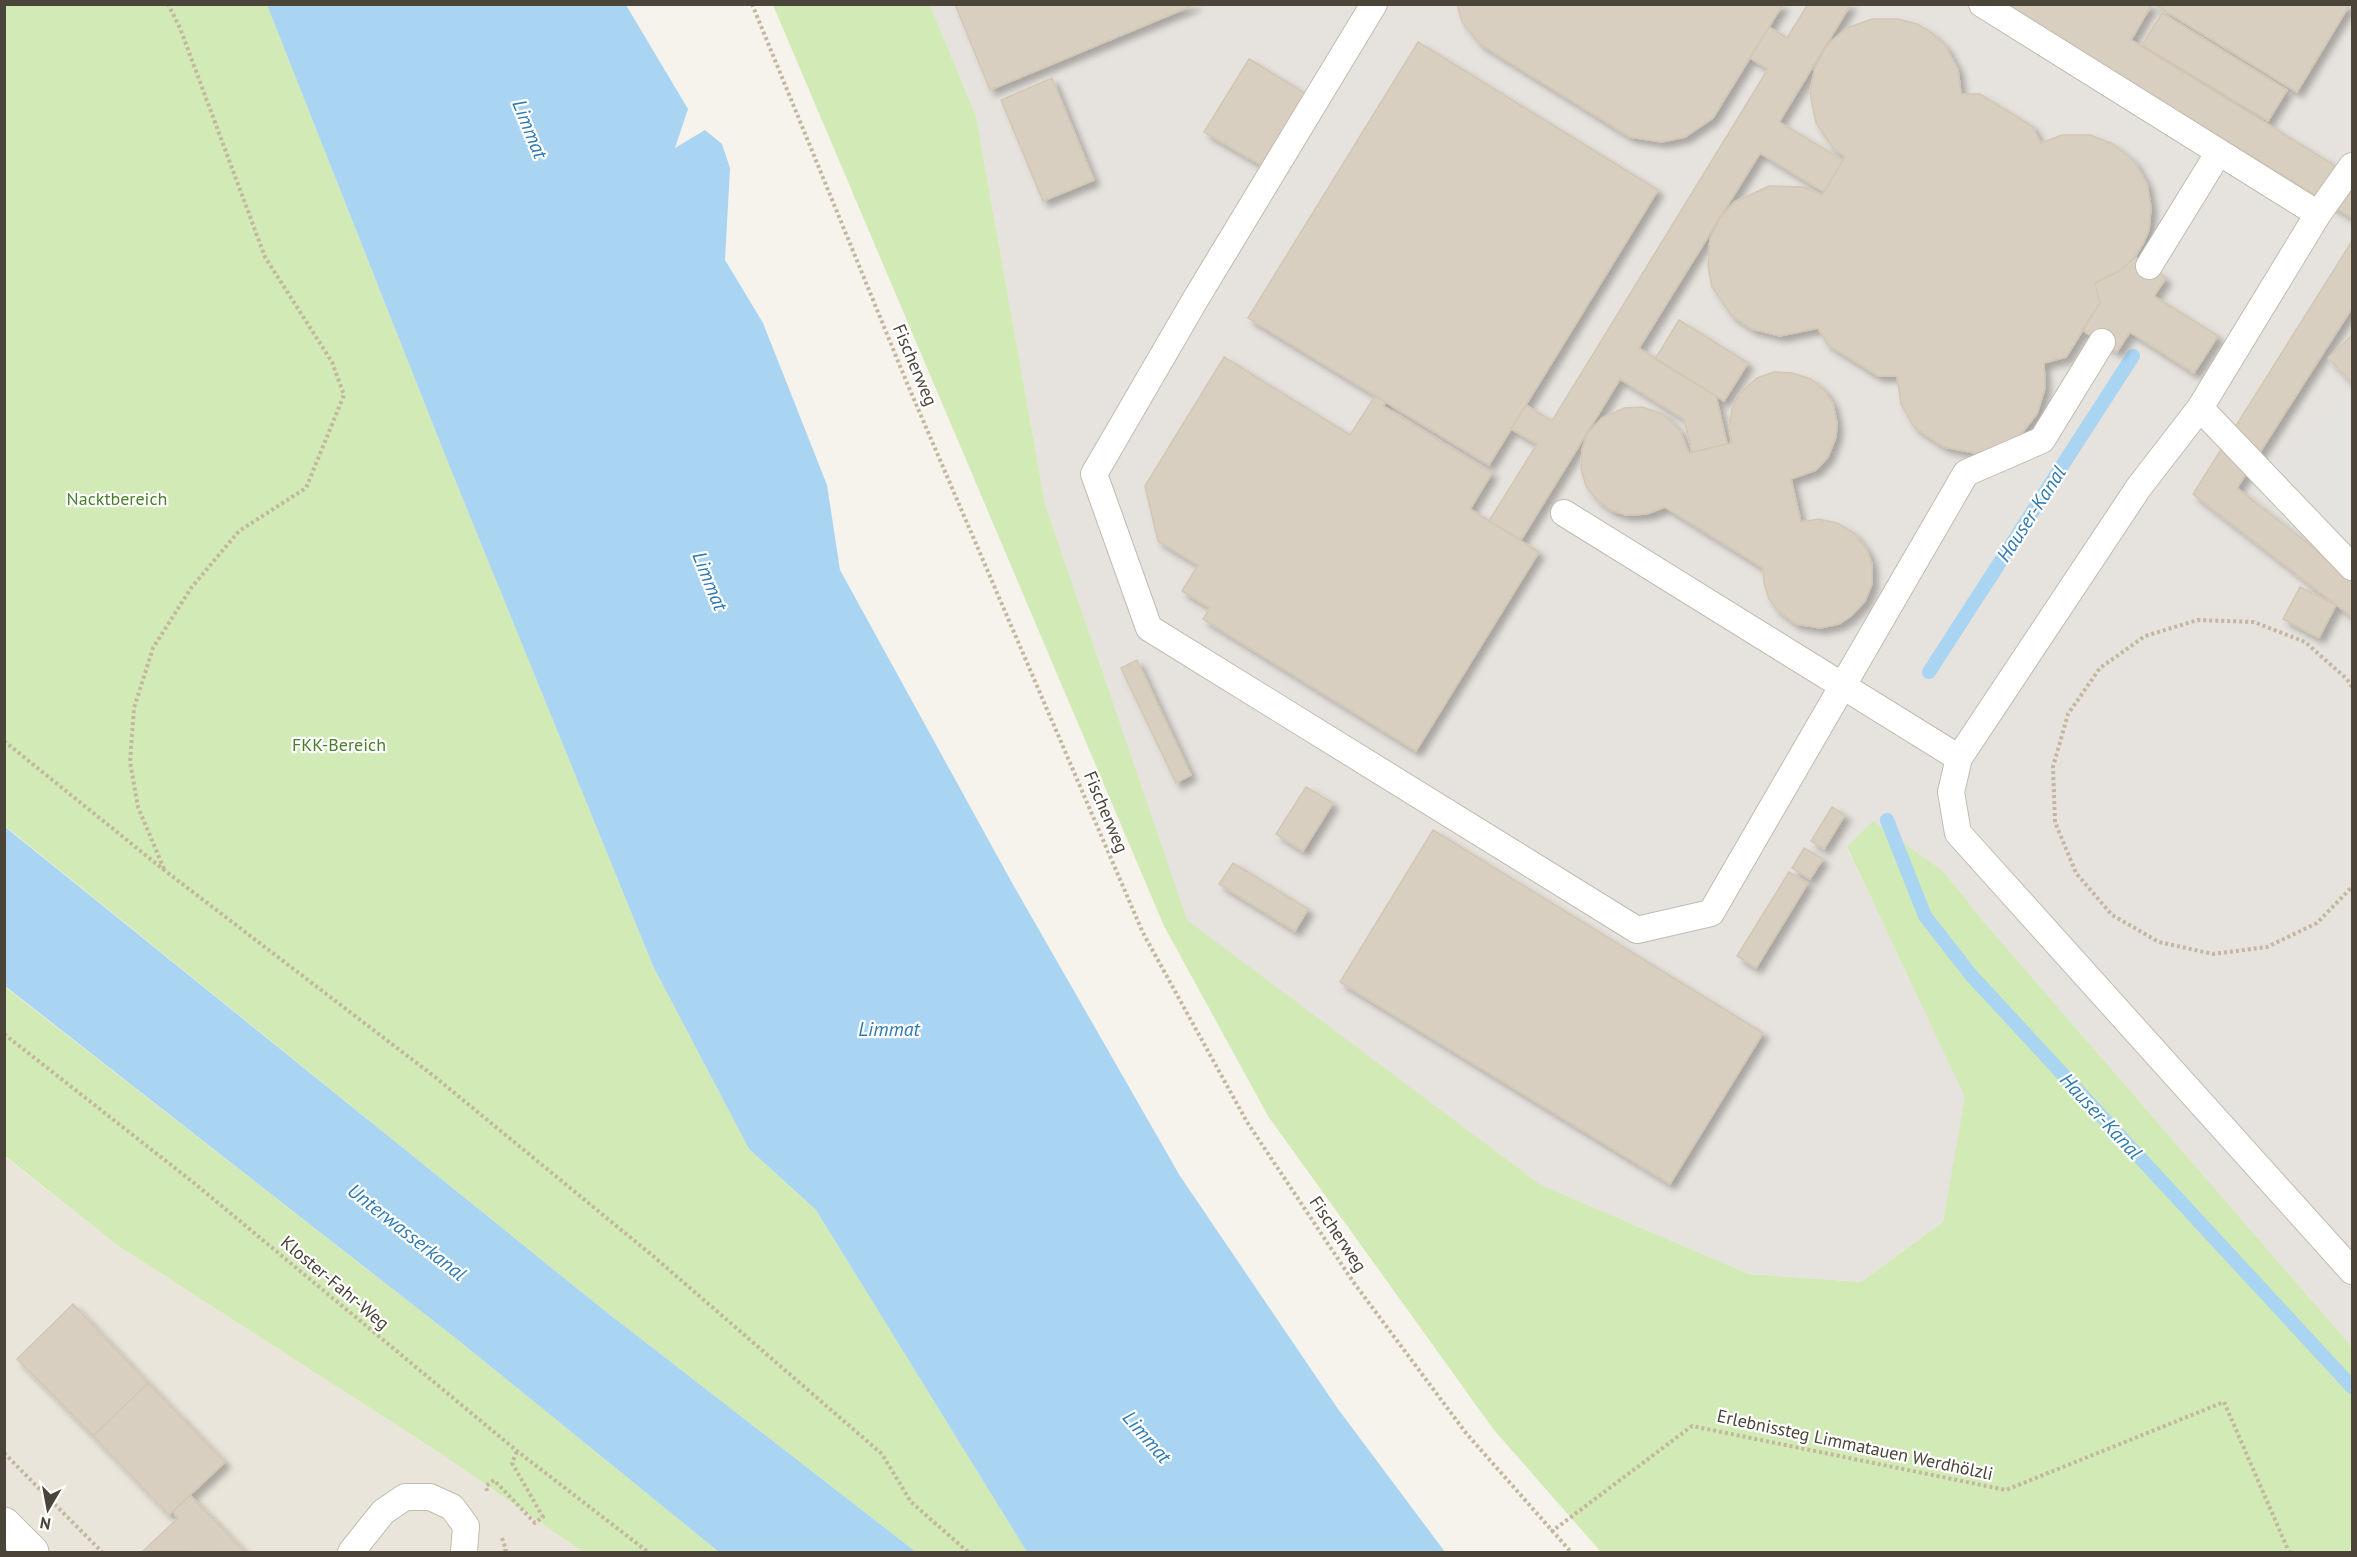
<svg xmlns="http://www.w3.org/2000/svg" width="2357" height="1557" viewBox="0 0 2357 1557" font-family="'PT Sans',sans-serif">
<defs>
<filter id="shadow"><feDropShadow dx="5.5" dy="5.5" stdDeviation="3" flood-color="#0004"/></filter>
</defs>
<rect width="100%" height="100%" fill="#f6f3ec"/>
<path fill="#eae5da" d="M4,1156l113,89 326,210 140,97h-578z"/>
<path fill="#e6e2dd" d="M930,5h1422v1342l-368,-425 -40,-50 -97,-24 119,249 -23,125 -82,60 -112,-8 -208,-89 -355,-265 -141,-416 -69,-388z"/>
<path fill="#d2eab5" d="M4,5h263l180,455 206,506 96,183 67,61 211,342h-111l-316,-245 -595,-481z
M773,5h157l46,111 69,388 142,416 354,265 208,89 112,8 82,-60 22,-125 -118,-250 26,-26 71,51 40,50 368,425v205h-751l-107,-122 -226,-314 -104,-190z
M4,986l459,358 256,208h-136l-140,-97 -326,-210 -112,-89z"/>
<path fill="#e5e3e0" d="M2352,390v177l-88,-93z"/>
<path fill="#a9d4f2" d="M267,5h359l62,104 -13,39 30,-18 17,14 8,24 -5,92 38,63 64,162 13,85 171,311 169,295 158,233 107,143h-418l-211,-342 -67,-61 -96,-183 -206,-506z
M4,826l596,481 316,245h-197l-256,-208 -458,-358z"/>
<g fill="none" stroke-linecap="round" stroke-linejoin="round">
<path stroke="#a9d4f2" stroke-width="14" d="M1929,672l204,-316
M1887,820l38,96 46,59 381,412"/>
</g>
<path fill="#d8cfc1" stroke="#d3c7b4" stroke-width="1.5" filter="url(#shadow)" d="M955,4h241l-206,86z
M1457,4h326l-70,114 -28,19 -23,5 -32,-5 -150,-93 -18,-22z
M1808,4h43l-72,118 64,38 -19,32 -64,-39 -121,195 77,48 11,48 -35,8 -8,-33 -64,-40 -99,161 -32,-19 48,-77 -26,-15 15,-24 26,16 216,-352 -18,-11 19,-31 18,11z
M2003,4h149l-21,36 221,136v42z
M2154,4h196l-53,88z
M2162,13l125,77 -19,31 -126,-76z
M1872,19h26l19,5 15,9 14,14 12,23 3,24h19l52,32 9,17 21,-8h28l23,9 21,17 13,23 4,23 -2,23 -6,14 -8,13 -14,13 -26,13 5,20 -34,54 -22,6 1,25 -8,26 -16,20 -21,13 -25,6 -31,-6 -30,-20 -13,-23 -4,-28h-19l-51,-32 -9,-16 -38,8 -28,-7 -21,-14 -19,-28 -4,-21 2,-27 10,-21 14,-16 35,-16 35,1 18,8 23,-38 -12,-9 -17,-25 -6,-30 5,-26 13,-23 19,-16z
M1418,42l240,148 -169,275 -241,-147z
M1249,59l56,34 -44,72 -57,-33z
M1052,78l42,102 -51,21 -42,-101z
M2352,241v67l-115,180 115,90v39l-159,-123z
M2135,257l31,21 -12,18 64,40 -24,37 -64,-41 -13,20 -35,-22 18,-27 -5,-20 26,-13z
M1679,320l69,43 -24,38 -69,-42z
M2352,335v44l-2,2 -22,-23z
M1224,357l126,78 25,-39 11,6 -3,4 109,67 -22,36 69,43 -123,199 -213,-132 7,-11 -28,-17 16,-26 -40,-24 -13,-55z
M1774,372l18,1 19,6 13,11 9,14 4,19 -1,14 -8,20 -12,13 -25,9 10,43 18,-3 18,4 17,10 13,17 5,14v20l-7,17 -14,15 -12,8 -19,4 -24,-4 -20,-15 -7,-10 -5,-16 -1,-15 -98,-61 -18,7 -21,1 -15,-5 -15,-11 -10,-13 -5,-17 1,-19 5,-16 15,-16 22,-10 18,-1 21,7 17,17 9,22 43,-10 -3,-17 3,-17 7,-15 18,-16z
M2300,587l36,18 -17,33 -36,-19z
M1137,660l54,115 -15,8 -55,-115z
M1306,787l27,16 -30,48 -27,-17z
M1832,807l13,8 -21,34 -13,-8z
M1433,830l330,203 -93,151 -330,-202z
M1804,848l19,11 -13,20 -18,-11z
M1233,863l75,46 -13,22 -76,-47z
M1789,872l19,11 -52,85 -19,-12z
M73,1304l75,79 -55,53 -76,-77z
M148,1383l77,79 -56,53 -76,-79z
M190,1495l55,57 -102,-1 35,-33 -5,-6z"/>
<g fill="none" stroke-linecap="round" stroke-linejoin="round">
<g stroke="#c2bbae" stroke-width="28">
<path id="lane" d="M1374,4l-179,296 -101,174 55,154 488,302 74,-17 255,-440 76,-33 60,-98
M1982,4l336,210
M2352,166l-34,48 -118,194 -61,79 -180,271 -8,34 7,41 394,438
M2149,266l70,-114
M2200,408l152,159
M1564,513l395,245
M351,1552l32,-40 22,-15h25l22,10 14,19 -2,26"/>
</g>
<g stroke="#c2bbae" stroke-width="35">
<path id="street" d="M4,1524l28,28"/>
</g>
<path stroke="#c4b79f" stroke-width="4" stroke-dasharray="3 3" stroke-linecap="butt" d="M752,4l155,379 236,550 104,189 107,161 112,150 105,119
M2352,687l-5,-8 -42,-37 -51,-20 -56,-2 -53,16 -45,32 -32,46 -15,53 2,55 21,51 36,42 47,27 54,12 54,-7 50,-24 35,-36
M4,741l160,129 271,207 218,179 229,198 29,48 57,50
M164,869l-26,-62 -8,-45 4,-54 19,-60 38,-60 48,-57 67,-43 38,-93 -12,-33 -67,-105 -85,-229 -12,-24
M4,1034l190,149 323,268 131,101
M4,1453l98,99
M487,1491l-1,-5 8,-6 41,43 8,-6 -31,-54 5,-12
M1551,1532l141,-106 314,64 218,-88 65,150
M502,1538l4,12 -3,2"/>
<use href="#lane" stroke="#fff" stroke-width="26"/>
<use href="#street" stroke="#fff" stroke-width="33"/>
</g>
<g text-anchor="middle" stroke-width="4.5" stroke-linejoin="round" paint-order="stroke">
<g font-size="18" fill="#4b4439" stroke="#fff">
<text transform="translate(915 365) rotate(67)" y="6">Fischerweg</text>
<text transform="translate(1106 812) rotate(67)" y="6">Fischerweg</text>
<text transform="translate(1338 1234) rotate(56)" y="6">Fischerweg</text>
<text transform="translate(335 1283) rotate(40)" y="6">Kloster-Fahr-Weg</text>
<text transform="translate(1855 1445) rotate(12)" y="6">Erlebnissteg Limmatauen Werdhölzli</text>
</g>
<g font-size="18" fill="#4a7f2a" stroke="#fff">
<text x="117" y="505">Nacktbereich</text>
<text x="339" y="751">FKK-Bereich</text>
</g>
<g font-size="20" font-style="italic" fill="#2e7ab2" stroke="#fff">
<text transform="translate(530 129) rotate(68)" y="7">Limmat</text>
<text transform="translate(2031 514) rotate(-57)" y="7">Hauser-Kanal</text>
<text transform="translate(710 581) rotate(68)" y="7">Limmat</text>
<text x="889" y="1036">Limmat</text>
<text transform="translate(2101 1116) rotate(47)" y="7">Hauser-Kanal</text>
<text transform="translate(407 1232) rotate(38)" y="7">Unterwasserkanal</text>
<text transform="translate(1147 1437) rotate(49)" y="7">Limmat</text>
</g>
</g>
<rect width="2357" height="1557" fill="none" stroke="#4b4439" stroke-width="12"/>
<g transform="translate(48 1509) rotate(190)" stroke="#ffffff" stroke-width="4.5" paint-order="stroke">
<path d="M0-4.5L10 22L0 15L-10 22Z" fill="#4b4439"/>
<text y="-9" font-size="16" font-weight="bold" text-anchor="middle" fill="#4b4439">N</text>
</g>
</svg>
